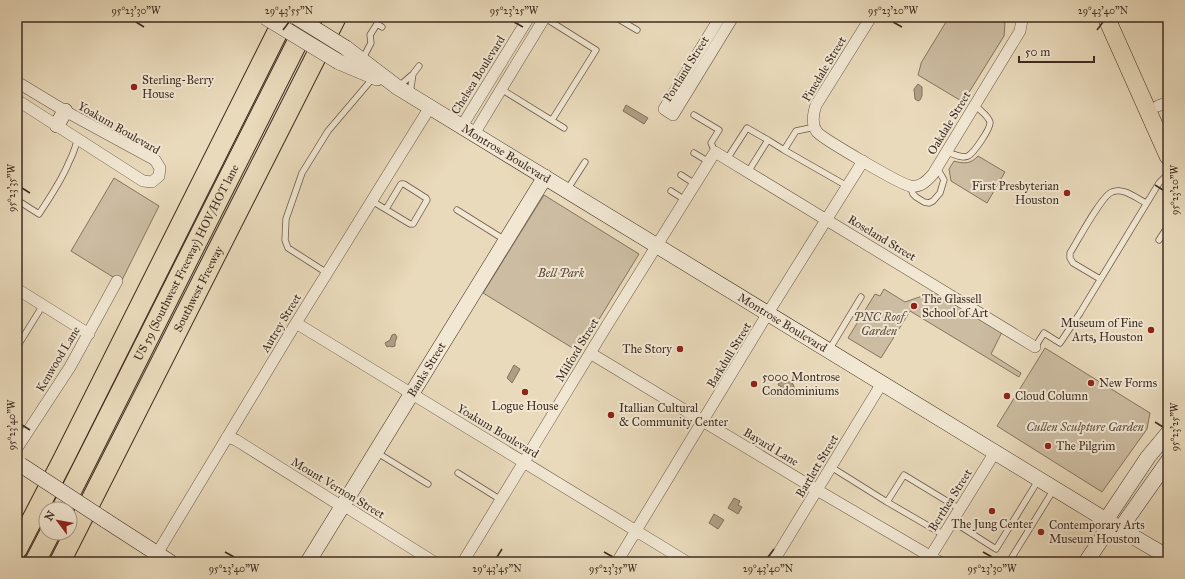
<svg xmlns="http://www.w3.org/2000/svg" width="1185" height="579" viewBox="0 0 1185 579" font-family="'IM FELL Great Primer',serif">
<rect width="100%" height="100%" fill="#e9dabb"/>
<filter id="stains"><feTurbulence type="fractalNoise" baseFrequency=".005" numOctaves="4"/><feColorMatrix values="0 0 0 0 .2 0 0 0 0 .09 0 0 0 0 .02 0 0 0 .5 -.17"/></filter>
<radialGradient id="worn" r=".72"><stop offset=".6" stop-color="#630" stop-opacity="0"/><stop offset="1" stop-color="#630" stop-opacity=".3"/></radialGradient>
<path fill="#ccbca1" stroke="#857460" d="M949,17h46l10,6 -1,13 -41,66 -45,-27 3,-11v-1z
M978,156l27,16 -18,31 -36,-22 -2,-12 5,-8c10,3 17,3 24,-5z
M114,178l45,28 -38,76 -50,-31z
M544,195l95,59 -60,98 -96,-59z
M884,289l21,13 26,-9 2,-3 69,42 -11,22 30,19 -2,4 -109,-66 -29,47 -33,-20 27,-44 5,2z
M1045,348l105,65 -3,16 -45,63 -105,-66z"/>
<path fill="#af9f86" stroke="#82715d" d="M918,84l4,3v9l-2,4 -2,1 -3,-2 -1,-10z
M626,105l22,13 -4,6 -21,-13z
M392,335l3,-1 2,3 -2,5v4l-3,1 -2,-1 -3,1 -2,-4 5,-3z
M514,365l6,4 -8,14 -5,-5z
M787,380l6,4 2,6 -3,6 -6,-3 2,-3 -10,-5 1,-2z
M734,498l6,3 -2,4 4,2 -4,7 -10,-6z
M714,514l10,6 -6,9 -9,-6z"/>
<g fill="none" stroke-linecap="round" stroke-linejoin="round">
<g stroke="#695847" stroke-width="7">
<path id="lane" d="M615,17l22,13
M545,18l51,32 -44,70
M362,60l9,-17 -1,-8 7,-11 5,3
M398,87l15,-13 6,-8
M501,89l63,39
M410,93l3,-19
M694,115l25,15 -8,13 4,9
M768,140l16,10 12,-19 19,-4
M784,150l63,36
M947,152c7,2 14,7 21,4 6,-3 23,-28 22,-34 -2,-7 -11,-12 -15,-17
M694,153l15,9
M727,159l20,-31 21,12 -20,32
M681,175l14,9
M910,186l3,8 3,3 8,5 5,1 4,-2 7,-8 3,-10 1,-3 -7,-12
M567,190l18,-28
M671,191l14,9
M17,200l22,14c11,-17 23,-34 30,-52 4,-7 6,-15 9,-23
M372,201l38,23h3l14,-24 -1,-2 -22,-14h-3l-15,25
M457,210l48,30
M1159,240l9,-14
M327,273l-39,-25 -3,-8 1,-21 16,-46 26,-42 45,-53
M1100,279l-27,-16 -3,-5v-5c7,-11 32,-58 42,-61 11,-5 24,6 34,11
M17,347l26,-42
M1035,347l9,-14 16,10 20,-30 79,-130 9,-9
M829,350l32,-53
M376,452l52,32
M831,467l56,35
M458,473l43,27
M952,521l44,28 43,-70
M944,535l-57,-33 17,-27 56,34
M1009,562l45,-73"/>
</g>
<g stroke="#695847" stroke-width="12">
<path id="street" d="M720,17l-56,92 9,6 60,-98
M871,17l-55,88c-3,9 -5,19 1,27 6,7 83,52 93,54 10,2 17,-5 23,-12l87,-143 2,-11
M17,82l48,29 90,49 5,8 -1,8 -7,6 -9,-1 -126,-81
M1158,106l10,-4
M462,126l67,-109
M474,134l71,-117
M17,289l72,45
M296,323l391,239
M590,353l227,137 123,72
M227,437l9,3 105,66 10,4 83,52
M17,448l53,-81 47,-86
M152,562l144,-239 134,-216
M463,562l143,-235 109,-175 320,195
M617,562l151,-249 95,-152
M773,562l109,-179
M927,562l68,-110"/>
</g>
<g stroke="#3e2c20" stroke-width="16">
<g id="secondary">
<path id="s1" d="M346,48l51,39 735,449 36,21"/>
<path d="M339,62l38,16"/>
<path d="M57,125l8,-14"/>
<path d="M105,520l65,42"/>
<path d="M1111,533l9,-4 48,-68"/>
<path id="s2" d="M308,562l237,-385"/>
<path d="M1086,562l17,-25 3,-17 42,-63 20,-24"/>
</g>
</g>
<g stroke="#3e2c20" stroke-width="18">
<path id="primary" d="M1106,17l62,139"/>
</g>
<g stroke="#3e2c20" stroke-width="22">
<g id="highway">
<path id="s3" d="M62,509l246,-488"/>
<path d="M17,549l46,-89 222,-443"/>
<path d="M35,562l15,-29"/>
<path id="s4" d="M60,562l276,-545"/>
</g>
</g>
<use href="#lane" stroke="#f1e7d3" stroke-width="5.5"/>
<use href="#street" stroke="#f1e7d3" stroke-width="11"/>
<use href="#secondary" stroke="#f1e7d3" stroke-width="15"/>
<use href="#primary" stroke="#e9dabb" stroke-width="17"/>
<use href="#highway" stroke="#e9dabb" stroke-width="20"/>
<g stroke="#3e2c20" stroke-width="16" stroke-linecap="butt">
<path id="secondary-bridge" d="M265,17l74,45
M296,17l50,31
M21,465l84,55"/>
</g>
<use href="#secondary-bridge" stroke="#f1e7d3" stroke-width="15"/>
</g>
<path fill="none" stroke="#3e2c20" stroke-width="1.5" d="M136,22l8,5M514,22l9,5M893,22l9,5M283,30l6,-8M1097,30l6,-8M1155,185l8,5M22,188l8,5M1155,422l8,5M22,425l8,5M225,552l9,5M604,552l9,5M983,552l9,5M497,557l5,-8M768,557l6,-8"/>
<g fill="#8f2418" stroke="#f1e7d3" stroke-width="1.5">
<circle cx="134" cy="87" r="4"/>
<circle cx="1067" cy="193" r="4"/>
<circle cx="914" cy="306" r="4"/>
<circle cx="1151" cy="330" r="4"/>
<circle cx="680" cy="349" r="4"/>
<circle cx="1091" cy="383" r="4"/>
<circle cx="754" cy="384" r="4"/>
<circle cx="525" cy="392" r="4"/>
<circle cx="1007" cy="396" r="4"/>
<circle cx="611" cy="415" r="4"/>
<circle cx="1048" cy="446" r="4"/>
<circle cx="992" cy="511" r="4"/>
<circle cx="1041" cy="532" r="4"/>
</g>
<g text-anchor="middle" stroke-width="4" stroke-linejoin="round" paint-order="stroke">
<g font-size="12" fill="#3e2c20" stroke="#f1e7d3">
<text transform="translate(686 69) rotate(-58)" y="4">Portland Street</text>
<text transform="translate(824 69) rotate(-59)" y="4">Pinedale Street</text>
<text transform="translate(478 75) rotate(-58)" y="4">Chelsea Boulevard</text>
<text transform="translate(949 123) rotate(-59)" y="4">Oakdale Street</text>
<text transform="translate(119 128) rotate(30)" y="4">Yoakum Boulevard</text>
<text dy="4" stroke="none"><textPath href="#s1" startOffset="192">Montrose Boulevard</textPath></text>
<text transform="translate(882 238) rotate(31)" y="4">Roseland Street</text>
<text dy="4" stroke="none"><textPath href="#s3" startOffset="276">US 59 (Southwest Freeway) HOV/HOT lane</textPath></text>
<text dy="4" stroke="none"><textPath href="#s4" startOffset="306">Southwest Freeway</textPath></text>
<text dy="4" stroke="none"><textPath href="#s1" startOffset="516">Montrose Boulevard</textPath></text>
<text transform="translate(281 323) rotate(-59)" y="4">Autrey Street</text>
<text transform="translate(577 350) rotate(-59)" y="4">Milford Street</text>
<text transform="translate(729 355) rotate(-59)" y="4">Barkdull Street</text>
<text transform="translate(58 359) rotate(-59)" y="4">Kenwood Lane</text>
<text dy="4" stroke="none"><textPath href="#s2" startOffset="226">Banks Street</textPath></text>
<text transform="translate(498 431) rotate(31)" y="4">Yoakum Boulevard</text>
<text transform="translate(771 447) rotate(31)" y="4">Bayard Lane</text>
<text transform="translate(817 466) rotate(-59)" y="4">Bartlett Street</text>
<text transform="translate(338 488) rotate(31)" y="4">Mount Vernon Street</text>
<text transform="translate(950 500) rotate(-58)" y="4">Berthea Street</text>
</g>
<g font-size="12" fill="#3e2c20" stroke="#f1e7d3" text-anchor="start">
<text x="142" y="84">Sterling-Berry<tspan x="142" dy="14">House</tspan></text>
<text x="1059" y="190" text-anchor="end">First Presbyterian<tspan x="1059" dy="14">Houston</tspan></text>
<text x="922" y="303">The Glassell<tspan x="922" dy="14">School of Art</tspan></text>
<text x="1143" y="327" text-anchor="end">Museum of Fine<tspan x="1143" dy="14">Arts, Houston</tspan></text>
<text x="672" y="353" text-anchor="end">The Story</text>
<text x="762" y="381">5000 Montrose<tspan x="762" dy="14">Condominiums</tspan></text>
<text x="1099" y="387">New Forms</text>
<text x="1015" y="400">Cloud Column</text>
<text x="525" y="410" text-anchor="middle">Logue House</text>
<text x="619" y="412">Itallian Cultural<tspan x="619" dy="14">&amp; Community Center</tspan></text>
<text x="1056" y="450">The Pilgrim</text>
<text x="992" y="528" text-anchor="middle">The Jung Center</text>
<text x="1049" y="529">Contemporary Arts<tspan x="1049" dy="14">Museum Houston</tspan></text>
</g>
<g font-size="12" font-style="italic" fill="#5a493a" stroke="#f1e7d3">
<text x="561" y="277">Bell Park</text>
<text x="879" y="321">PNC Roof<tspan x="879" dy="14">Garden</tspan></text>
<text x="1085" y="431">Cullen Sculpture Garden</text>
</g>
</g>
<rect width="1185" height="579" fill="none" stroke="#e9dabb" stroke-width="44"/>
<g transform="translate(58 521) rotate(302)"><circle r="19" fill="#f1e7d3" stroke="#a99c8b"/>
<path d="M0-3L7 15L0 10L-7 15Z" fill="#8f2418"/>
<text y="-6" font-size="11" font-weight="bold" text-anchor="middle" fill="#3e2c20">N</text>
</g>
<path d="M1019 56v6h75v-6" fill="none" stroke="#3e2c20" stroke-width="2"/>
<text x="1025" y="56" font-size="12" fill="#3e2c20" stroke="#f1e7d3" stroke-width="3" paint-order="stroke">50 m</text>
<rect x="22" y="22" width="1141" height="535" fill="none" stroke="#3e2c20" stroke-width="1.5"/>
<g font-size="10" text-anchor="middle" fill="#3e2c20">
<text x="136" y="14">95°23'30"W</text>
<text x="289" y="14">29°43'55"N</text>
<text x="514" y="14">95°23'25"W</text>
<text x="893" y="14">95°23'20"W</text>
<text x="1103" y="14">29°43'40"N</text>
<text transform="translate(11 188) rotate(-90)" y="4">95°23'35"W</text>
<text transform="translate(1174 190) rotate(-90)" y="4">95°23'20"W</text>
<text transform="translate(11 425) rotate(-90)" y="4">95°23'40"W</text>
<text transform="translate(1174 427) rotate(-90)" y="4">95°23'25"W</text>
<text x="234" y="572">95°23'40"W</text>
<text x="497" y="572">29°43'45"N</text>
<text x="613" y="572">95°23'35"W</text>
<text x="768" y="572">29°43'40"N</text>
<text x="992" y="572">95°23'30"W</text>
</g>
<rect width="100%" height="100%" filter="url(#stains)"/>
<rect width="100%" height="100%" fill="url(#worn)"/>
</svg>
